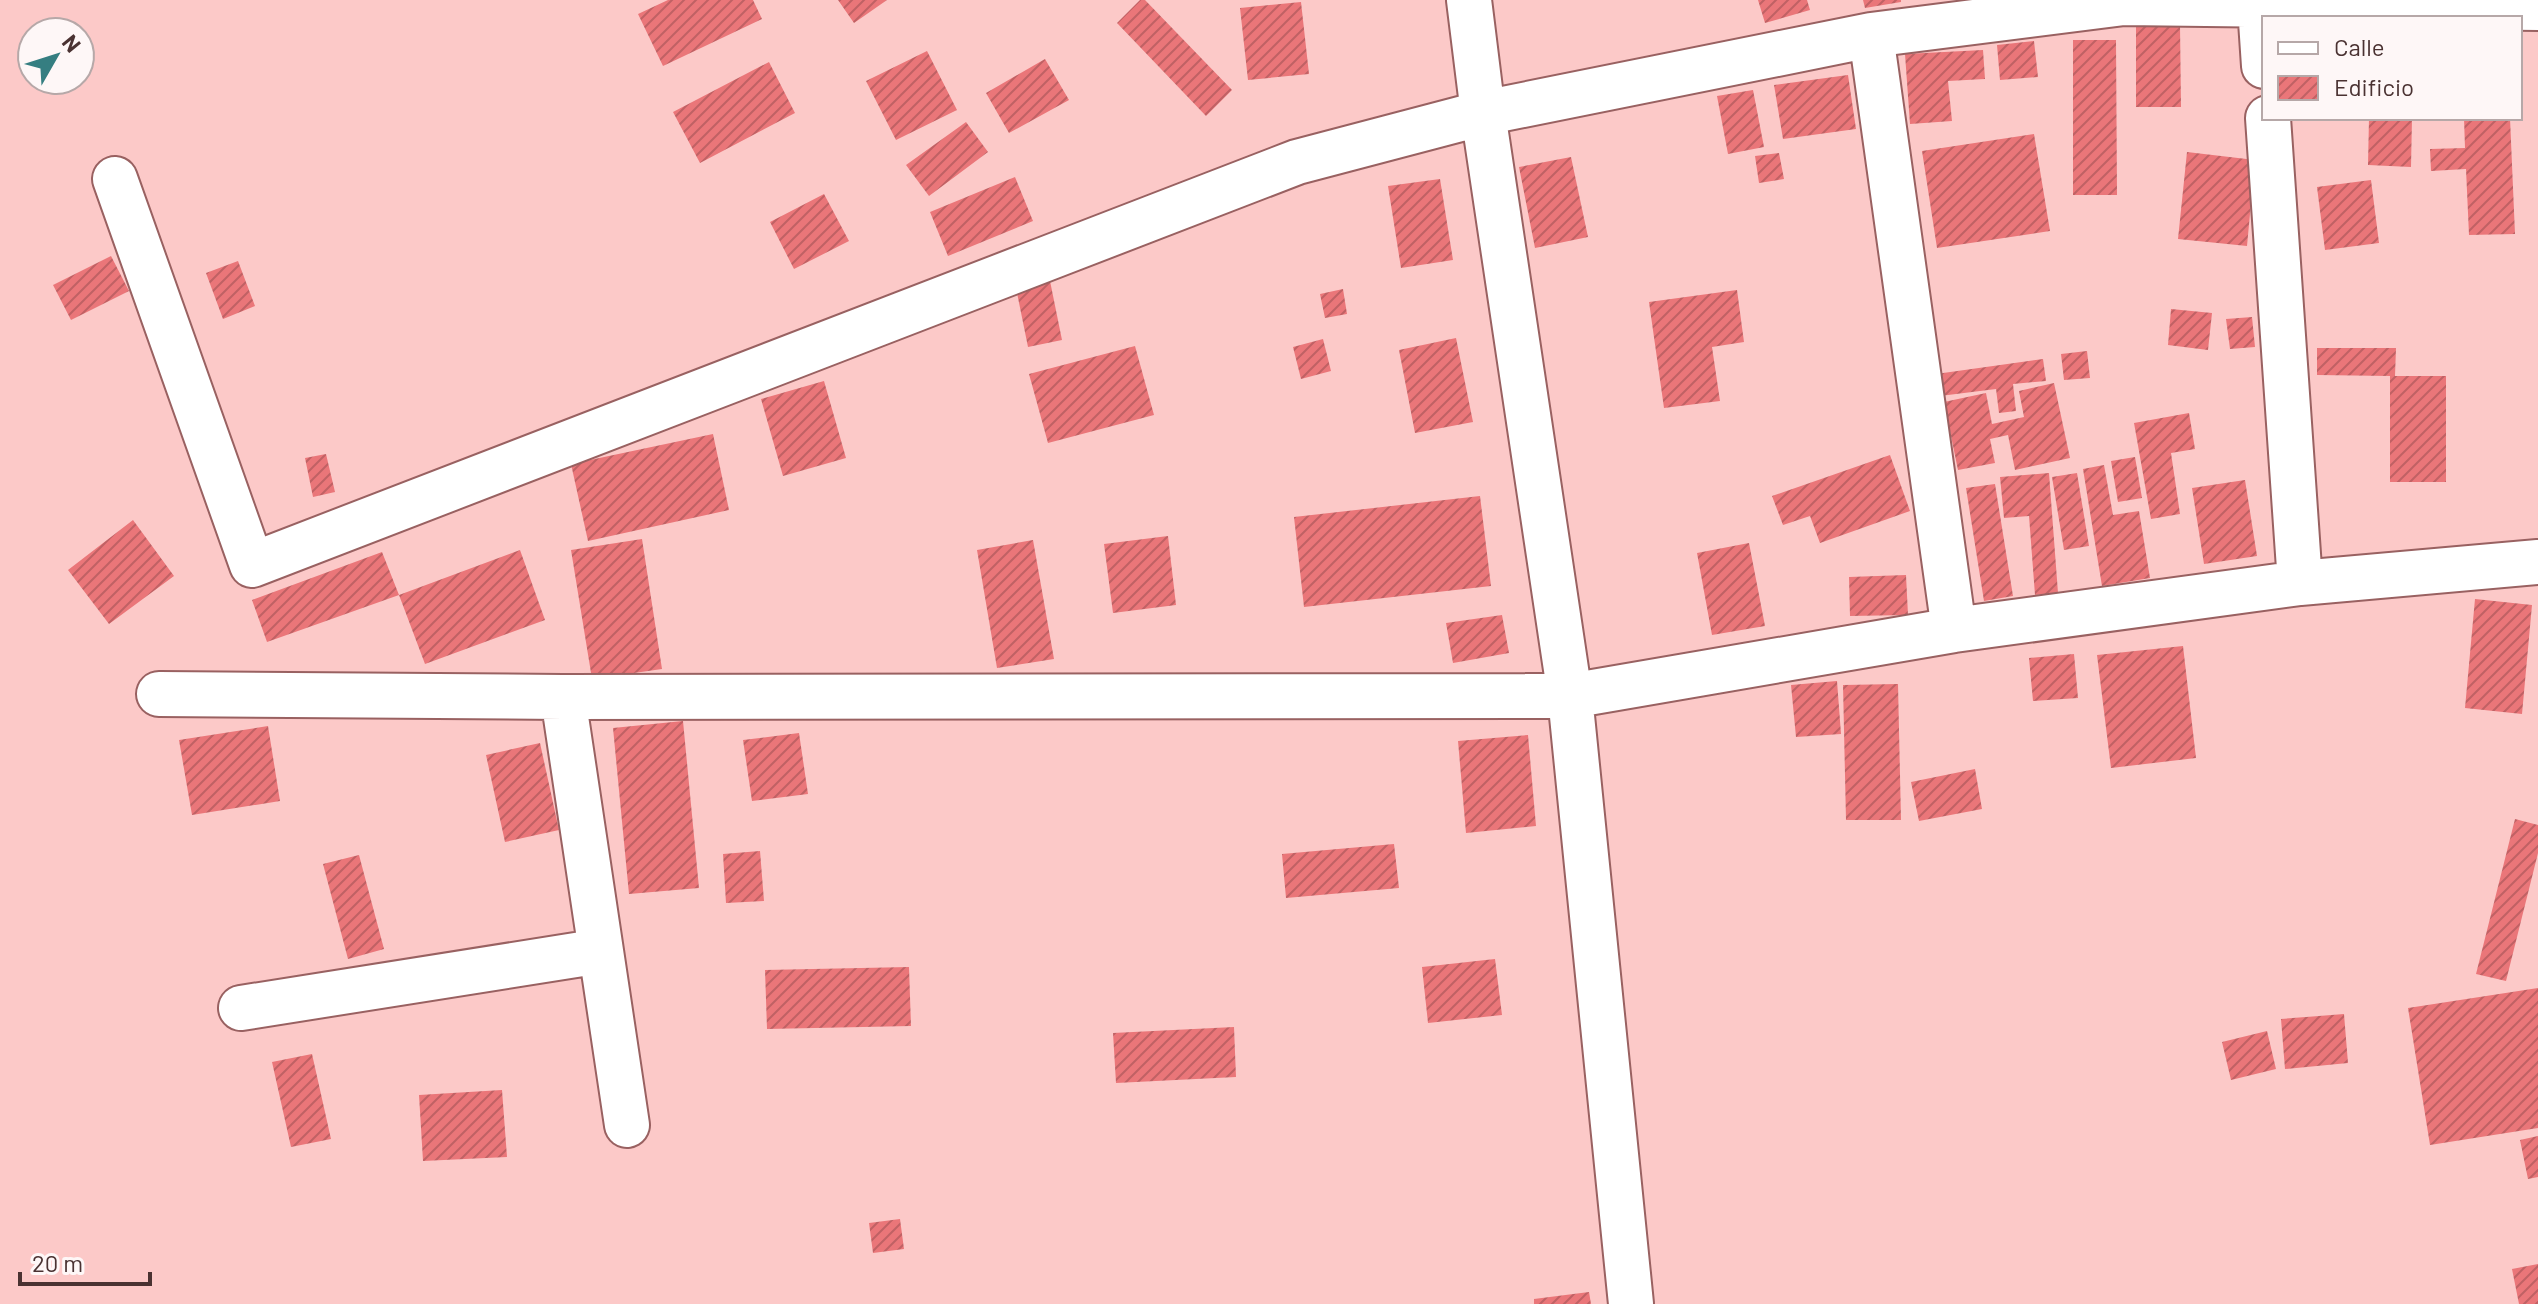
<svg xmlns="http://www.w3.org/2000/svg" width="2538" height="1304" viewBox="0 0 2538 1304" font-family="Barlow,sans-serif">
<defs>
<pattern id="building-hatch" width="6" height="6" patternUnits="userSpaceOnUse" patternTransform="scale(2)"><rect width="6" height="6" fill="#ea7679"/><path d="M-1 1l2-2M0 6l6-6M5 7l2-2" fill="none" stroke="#c06164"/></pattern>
</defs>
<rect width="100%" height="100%" fill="#fcc9c8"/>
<path fill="url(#building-hatch)" d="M668,0h85l9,19 -99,47 -25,-52z
M838,0h49l-33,23z
M1140,0h5l87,90 -26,26 -89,-93z
M1758,0h49l3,10 -45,13z
M1863,0h38v2l-36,6z
M1301,2l8,72 -61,6 -8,-72z
M2136,25h44l1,82h-45z
M2073,40h43l1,155h-44z
M2034,41l4,36 -38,3 -3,-35z
M1983,50l2,29 -37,2 4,40 -42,3 -5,-70z
M927,51l30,59 -61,30 -30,-59z
M1045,59l24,41 -60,33 -23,-40z
M769,62l26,51 -95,50 -27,-51z
M1848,75l8,54 -73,10 -9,-54z
M1753,90l11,57 -36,7 -11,-58z
M2369,118h43l-1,49 -43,-2z
M2464,118h46l5,116 -46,1 -3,-66 -35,2 -1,-22 35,-1z
M966,122l22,30 -59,44 -23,-31z
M2034,134l16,97 -113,17 -15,-97z
M2187,152l68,8 -8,86 -69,-7z
M1779,153l5,26 -25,4 -4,-27z
M1571,157l17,80 -53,11 -16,-81z
M1015,177l18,44 -85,35 -18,-44z
M1440,179l13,81 -52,8 -13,-82z
M2371,180l8,63 -54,7 -8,-63z
M824,194l25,47 -55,28 -24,-47z
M111,256l18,35 -58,29 -18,-35z
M238,261l17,45 -32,13 -17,-46z
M1049,276l13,64 -34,7 -13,-64z
M1343,289l4,25 -22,4 -5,-24z
M1737,290l7,52 -32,5 8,54 -56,7 -15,-106z
M2171,309l41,4 -4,37 -40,-5z
M2252,317l3,30 -25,2 -4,-30z
M1456,338l17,84 -58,11 -16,-83z
M1323,339l8,32 -30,8 -8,-32z
M1135,346l19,69 -106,28 -19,-69z
M2317,348h79l-1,28h51v106h-56v-106l-73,-1z
M2087,351l3,27 -26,2 -3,-26z
M2043,359l3,22 -33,3 3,27 -17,2 -3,-24 -56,7 -4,-22z
M824,381l22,77 -63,18 -22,-77z
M2054,383l16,75 -55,12 -7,-35 -18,4 5,24 -37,7 -14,-68 42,-9 6,31 32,-7 -5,-26z
M2189,413l6,36 -24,4 9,61 -29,5 -17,-96z
M713,434l16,76 -141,31 -17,-77z
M326,454l9,38 -22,5 -8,-39z
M1890,455l20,56 -90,32 -10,-27 -27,9 -11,-29z
M2135,457l7,41 -24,4 -7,-41z
M2104,465l9,50 26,-4 11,67 -48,8 -19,-117z
M2049,473l9,120 -23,2 -6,-79 -25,2 -4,-41z
M2077,473l12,73 -25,4 -12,-73z
M2245,480l12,76 -53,8 -12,-76z
M1995,484l18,112 -29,5 -18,-113z
M1480,496l11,90 -187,21 -10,-90z
M133,520l41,56 -65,48 -41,-54z
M1168,536l8,69 -63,8 -9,-69z
M642,539l20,130 -70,10 -21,-129z
M1033,540l21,119 -57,9 -20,-118z
M1749,543l16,83 -53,9 -15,-82z
M520,550l25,70 -120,44 -26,-69z
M382,552l17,43 -132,47 -15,-42z
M1906,575l2,40 -58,1 -1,-39z
M2475,599l57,6 -10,109 -57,-6z
M1502,615l7,38 -56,10 -7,-40z
M2183,646l13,112 -85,10 -14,-113z
M2074,654l4,44 -45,3 -4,-43z
M1837,681l4,53 -45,3 -5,-52z
M1898,684l3,136h-55l-3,-135z
M683,721l16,167 -70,6 -16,-166z
M268,726l12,75 -88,14 -13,-75z
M799,733l9,61 -56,7 -9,-61z
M1528,735l8,91 -70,7 -8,-92z
M540,743l19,87 -54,12 -19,-87z
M1975,769l7,40 -63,12 -8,-39z
M2515,819l23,6v28l-32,128 -30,-7z
M1394,844l5,44 -113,10 -4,-44z
M760,851l4,50 -38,2 -3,-49z
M359,855l25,94 -36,10 -25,-95z
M1495,959l7,56 -74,8 -6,-56z
M909,967l2,59 -144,3 -2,-59z
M2538,988v140l-108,17 -22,-137z
M2344,1014l4,49 -63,6 -4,-50z
M1234,1027l2,50 -120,6 -3,-50z
M2267,1031l9,38 -45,11 -9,-38z
M312,1054l19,85 -40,8 -19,-85z
M502,1090l5,67 -84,4 -4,-66z
M2538,1136v41l-10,2 -8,-39z
M900,1219l4,30 -31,4 -4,-30z
M2538,1264v40h-19l-7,-35z
M1589,1292l2,12h-57v-5z"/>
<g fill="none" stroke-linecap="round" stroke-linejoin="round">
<g stroke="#996161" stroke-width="48">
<path id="minor" d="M1469,0l14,113 87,583 61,608
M2260,6l4,60
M1871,35l83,595
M2268,118l32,465
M115,179l137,386 1045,-403 186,-49 388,-78 253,-32 414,5
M159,694l404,3 1007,-1 384,-66 346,-47 238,-21
M563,697l64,428
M241,1008l360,-57"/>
</g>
<use href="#minor" stroke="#fff" stroke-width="44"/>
</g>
<rect x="2262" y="16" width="260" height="104" fill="#fef7f7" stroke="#b6a8a8" stroke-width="2"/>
<rect x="2278" y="42" width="40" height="12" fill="#ffffff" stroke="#b6a8a8" stroke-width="2"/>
<text x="2334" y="56" font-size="24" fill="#4a3232">Calle</text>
<rect x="2278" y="76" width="40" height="24" fill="url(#building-hatch)" stroke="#b6a8a8" stroke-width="2"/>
<text x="2334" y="96" font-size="24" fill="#4a3232">Edificio</text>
<g transform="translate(56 56) rotate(51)"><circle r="38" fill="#fef7f7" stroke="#b6a8a8" stroke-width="2"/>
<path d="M0-6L14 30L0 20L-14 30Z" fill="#357e81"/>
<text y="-12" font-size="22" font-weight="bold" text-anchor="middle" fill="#4a3232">N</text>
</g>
<path d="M20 1272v12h130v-12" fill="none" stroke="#4a3232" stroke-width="4"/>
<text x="32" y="1272" font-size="24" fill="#4a3232" stroke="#fef7f7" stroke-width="6" paint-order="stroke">20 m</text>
</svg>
